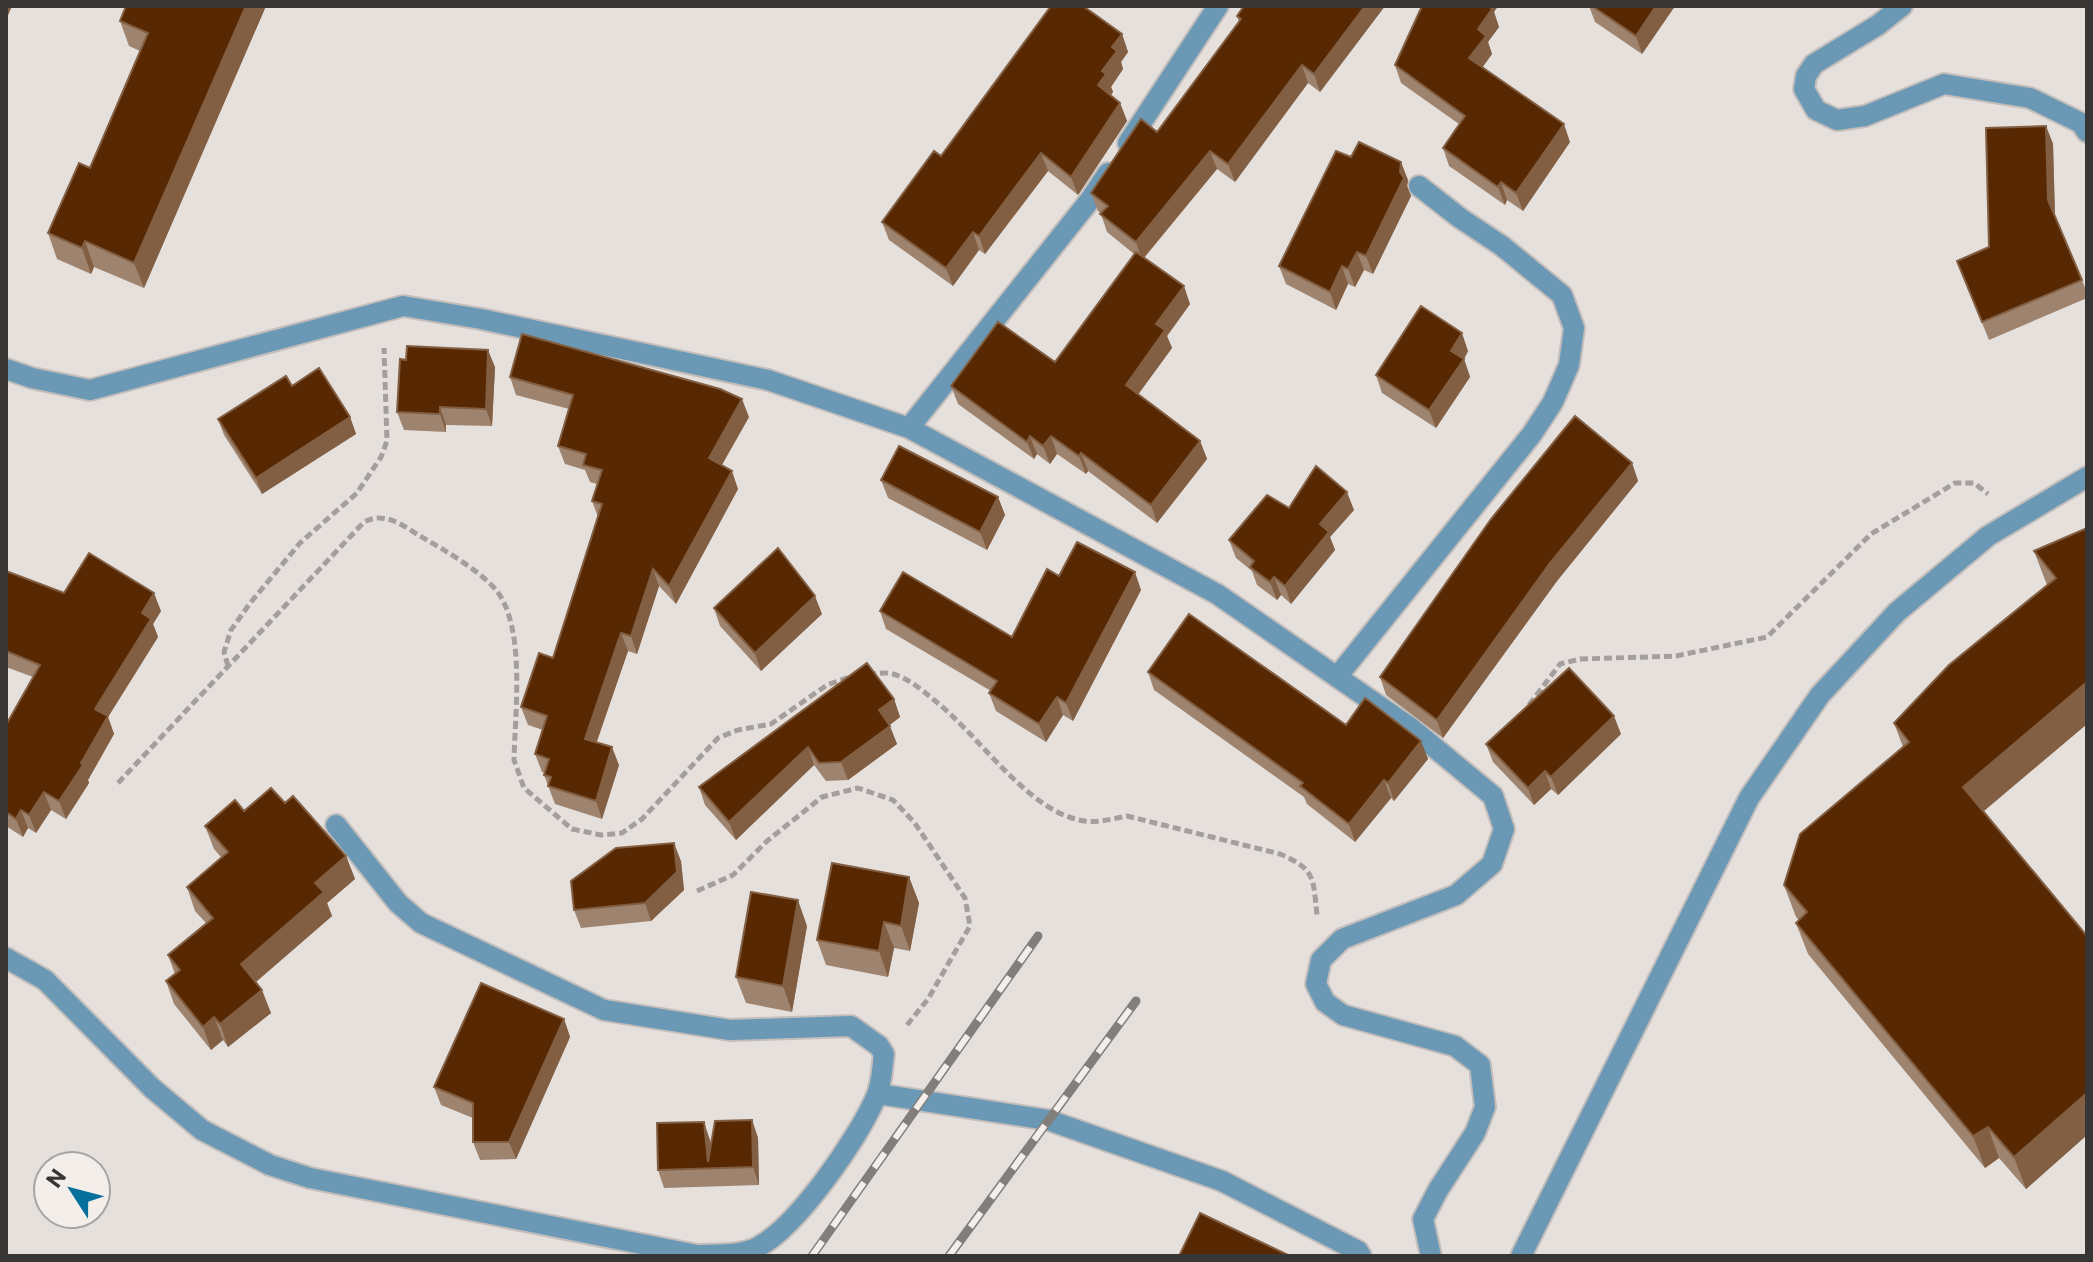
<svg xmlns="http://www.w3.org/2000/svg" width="2093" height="1262" viewBox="0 0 2093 1262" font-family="Commissioner,sans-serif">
<rect width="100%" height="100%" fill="#e6e0dd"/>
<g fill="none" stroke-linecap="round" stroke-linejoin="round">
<g stroke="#c3bebb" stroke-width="24">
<path id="minor" d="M1902,6l-24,19 -64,39 -8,12 -2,13 12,21 21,10 28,-4 79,-32 86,14 51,25 6,9
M1128,143l90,-137
M6,369l26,9 58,12 313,-84 78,13 287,61 141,48 308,166 194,134 82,68 11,33 -12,35 -36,31 -114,44 -21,21 -5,24 9,18 18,13 112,31 25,19 5,42 -10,26 -37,57 -15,29 8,37
M909,428l181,-228 18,-27
M1337,677l195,-243 21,-32 16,-37 5,-37 -12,-33 -60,-49 -42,-28 -41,-32
M6,958l39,22 107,108 50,42 68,35 40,13 387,77c18,-1 45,1 61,-8 40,-21 100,-109 118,-150 6,-13 6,-29 8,-43l-5,-8 -28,-20 -121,4 -126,-20 -183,-87 -23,-20 -62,-78
M878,1094l170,26 174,61 136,70 3,5
M1521,1256l228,-458 71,-103 77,-83 91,-76 99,-59"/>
</g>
<path stroke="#a49f9d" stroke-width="5" stroke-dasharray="8 4" stroke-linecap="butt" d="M228,666l-4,-14 7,-22 20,-28 49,-59 57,-50 24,-36 6,-16 -3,-93
M868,674c8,0 17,-2 25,0 15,4 29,16 41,26 44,34 91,108 145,120 16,4 32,-1 48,-4l153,38c36,15 33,25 37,61
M1529,705l31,-41 20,-5 96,-3 91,-19 104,-103 84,-51h19l14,11
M118,783l246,-261c21,-11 38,3 56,14 23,13 59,34 76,54 30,37 19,123 18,170l10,28 48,41 29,6 21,-2 20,-14 76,-81 20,-8 33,-6 56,-39 28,-10
M697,891l36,-16 34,-34 55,-44 36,-9 35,12 21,22 51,76 5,28 -42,73 -21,26"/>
<use href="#minor" stroke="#6b99b5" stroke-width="20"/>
<g stroke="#827e7c" stroke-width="9">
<path id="rail" d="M812,1256l226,-320
M949,1256l187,-255"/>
</g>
<use href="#rail" stroke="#f3eeea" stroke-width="6" stroke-dasharray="18" stroke-linecap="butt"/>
</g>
<path fill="#9e846f" d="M126,6h140l-122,282 -50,-21 -3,7 -34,-15 -9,-26 42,-65 50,-117 -11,-5 -9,-25z
M1244,6h141l-65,86 -12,-9 -73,99 -18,-13 -73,89 46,46 -23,32 5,12 -34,46 62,47 7,18 -50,64 -69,-52 -2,3 -29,-20 -7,10 -13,-10 -3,5 -76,-55 -7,-18 104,-24 79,-108 -27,-22 -6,-18 -3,-3 -7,-18 66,-61 82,-110 -2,-6z
M1422,6h76l-4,6 5,15 -11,15 4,12 -10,14 88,74 -47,69 -16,-11 -2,5 -56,-39 -6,-18 16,-24 -58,-41 -6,-18z
M1589,6h86l-33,48 -47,-32z
M1122,34l6,18 -7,10 2,7 -12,18 2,5 -2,3 9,8 7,18 -49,74 -30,-24 -63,83 -6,-4 -26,36 -64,-46 -7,-18 59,-66z
M2046,126l7,18 2,72 27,64 5,13v5l-98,42 -32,-79 32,-14z
M1408,180l-1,6 4,10 -38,78 -9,-4 -9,17 -7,-3 -12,26 -50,-26 -7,-18z
M1468,351l-4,8 6,18 -34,51 -54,-35 -6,-18z
M495,367l-3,59 -46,-1v7l-42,-2 -7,-18z
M510,377l239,40 -27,48 16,24 -62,115 -17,-18 -22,68 -9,-3 -32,91 23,23 -17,54 -47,-15 -11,-29 1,-2 -3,-1 -7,-18 8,-24 -15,-5 -7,-18 32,-49 45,-141 -6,-16 5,-17 -7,-2 -5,-12 -20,-6 -7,-18 11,-37 -53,-14z
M292,386l58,31 6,17 -94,60 -38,-59 -6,-16z
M1632,463l6,18 -81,100 -114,157 -57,-43 -6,-18z
M881,480l117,17 7,18 -18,35 -99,-52z
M1289,508l65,2 -24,27 5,13 -44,54 -10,-9 -4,5 -20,-15 -5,-14 -16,-13 -7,-18z
M2087,528v196l-104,88 104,124v199l-61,54 -27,-31 -14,10 -177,-214 -12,-31 3,-3 -3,-3 -12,-32 119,-138 -9,-24 153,-138 -13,-34z
M6,571l58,22 97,18 -8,13 5,13 -50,80 6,17 -26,46 1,3 -23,36 -15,-9 -15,23 -8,-5 -5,9 -17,-11v-101l27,-48 -27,-10z
M1059,576l82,14 -68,131 -10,-6 -17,27 -50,-31 -7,-18 2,-2 -105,-62 -6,-18 132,26z
M714,608l108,6 -61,57 -41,-45z
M1148,672l198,53 75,16 7,18 -34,42 -3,-3 -36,44 -48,-38 -3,-7 -150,-107z
M894,699l6,18 -11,8 8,19 -49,36 -22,1 -12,-16 -78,75 -31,-35 -6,-18z
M1621,734l-63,61 -7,-6 -17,16 -41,-43 -7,-18z
M285,803l61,53 9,23 -28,24 5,13 -76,66 15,31 -43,34 -5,-7 -12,10 -37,-46 -8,-23 9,-7 -7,-19 38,-32 -11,-12 -8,-24 34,-30 -7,-8 -9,-23 39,-15z
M681,861l3,29 -33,31 -70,7 -7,-18z
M909,877l10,26 -9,48 -16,-3 -6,29 -62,-12 -9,-25z
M807,926l-15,86 -46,-9 -10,-26z
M564,1019l6,18 -54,122 -36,1 -7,-18v-24l-32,-13 -7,-18z
M752,1120l6,18 1,47 -95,3 -6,-18 52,-30 1,6z"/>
<path fill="#825f43" d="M6,6h6l-6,14z
M246,6h20l-122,282 -10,-25z
M1365,6h20l-65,86 -6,-18z
M1484,6h14l-4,6 5,15 -11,15 4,12 -16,22 -7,-18z
M1656,6h19l-33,48 -6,-18z
M1122,34l6,18 -7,10 2,7 -12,18 2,5 -8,11 -7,-18 14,-38z
M1302,65l6,18 -73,99 -7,-18z
M1120,103l7,18 -49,74 -7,-18z
M1564,124l6,18 -47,69 -7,-18z
M2046,126l7,18 2,74 -7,-18z
M1210,151l7,18 -75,91 -6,-18z
M1041,153l7,18 -63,83 -6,-18z
M1401,162l7,18 -1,6 4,10 -38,78 -7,-18 34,-84z
M1501,182l6,18 -2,5 -7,-18z
M973,232l6,18 -26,36 -7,-18z
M85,241l9,26 -3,7 -9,-26z
M1357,252l7,18 -9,17 -7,-18z
M1342,266l6,18 -12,26 -6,-18z
M1184,286l6,18 -23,32 5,12 -40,55 -6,-18 30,-61z
M1462,333l6,18 -4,8 6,18 -34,51 -7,-18 22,-59z
M488,350l7,17 -3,59 -6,-17z
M742,399l7,18 -33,58 -7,-17z
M440,407l6,18v7l-6,-18z
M350,417l6,17 -94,60 -6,-16z
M1030,436l7,18 -3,5 -7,-17z
M1051,436l6,18 -7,10 -7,-18z
M1200,441l7,18 -50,64 -6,-18z
M1081,453l7,18 -2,3 -7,-18z
M1632,463l6,18 -81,100 -114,157 -6,-18 113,-157z
M732,471l6,18 -62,115 -7,-18z
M1347,492l7,18 -24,27 5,13 -44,54 -6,-18 35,-62z
M998,497l7,18 -18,35 -7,-18z
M653,569l6,17 -22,68 -6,-18z
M1135,572l6,18 -68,131 -7,-18z
M1274,577l7,18 -4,5 -7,-18z
M154,593l7,18 -8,13 5,13 -50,80 6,17 -26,46 1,3 -23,36 -7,-18 22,-38 14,-54 47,-96z
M815,596l7,18 -61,57 -6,-18z
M621,633l7,18 -36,105 -7,-17z
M2087,682v42l-113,95 -11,-32z
M1057,697l6,18 -17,27 -7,-18z
M894,699l6,18 -14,11 -7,-18z
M1614,716l7,18 -63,61 -7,-18z
M890,726l7,18 -49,36 -7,-18z
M1421,741l7,18 -34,42 -6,-18z
M612,747l7,18 -17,54 -6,-18z
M808,747l6,18 -78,75 -7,-18z
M1545,771l6,18 -17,16 -6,-17z
M1384,780l7,18 -36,44 -6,-18z
M44,792l7,18 -15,23 -7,-18z
M21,810l7,18 -5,9 -7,-18z
M674,843l7,18 3,29 -33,31 -6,-18z
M346,856l9,23 -28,24 5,13 -82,71 -9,-23 74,-81z
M909,877l10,26 -9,48 -9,-25z
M798,900l9,26 -15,86 -9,-26z
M884,922l10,26 -6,29 -9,-26z
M262,990l9,23 -43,34 -8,-23z
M214,1017l9,23 -12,10 -8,-23z
M564,1019l6,18 -54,122 -7,-17z
M2087,1093v42l-61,54 -12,-32z
M752,1120l6,18 1,47 -6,-18z
M704,1122l6,18 3,28 -5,-6z
M1988,1127l11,31 -14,10 -12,-32z"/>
<path fill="#572801" stroke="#825f43" stroke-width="2" d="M126,6h120l-112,257 -49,-22 -3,7 -34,-15 31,-70 11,5 58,-135 -28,-12z
M1051,6h32l39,28 -10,13 5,4 -15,20 4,3 -8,11 22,18 -49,74 -30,-24 -62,83 -6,-4 -27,36 -64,-46 52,-71 7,5z
M1244,6h121l-51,68 -12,-9 -74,99 -18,-13 -74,91 -36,-28 8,-8 -17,-13 50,-74 16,13 84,-113 -4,-3z
M1422,6h67l3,3 -14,20 8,7 -17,22 95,66 -48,69 -15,-11 -3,5 -55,-39 22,-32 -70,-51z
M1592,6h64l-20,30z
M2046,126l2,74 34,80 -100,42 -25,-61 32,-14 -3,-119z
M1359,142l42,20 -1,10 4,6 -38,78 -9,-4 -9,17 -6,-3 -12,26 -51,-26 57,-115 15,6z
M1136,252l48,34 -28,38 9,6 -39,55 74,56 -49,64 -70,-52 -2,3 -28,-20 -8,10 -13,-10 -3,6 -76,-56 47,-64 57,40z
M1421,306l41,27 -11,18 13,8 -35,51 -53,-35z
M522,334l198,55 22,10 -33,59 23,13 -63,115 -16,-17 -22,67 -10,-3 -36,106 27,8 -16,54 -48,-15 3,-9 -7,-2 5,-16 -14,-5 12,-38 -26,-9 18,-54 14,5 49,-154 -10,-3 10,-31 -19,-5 3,-11 -28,-8 15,-51 -63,-18z
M407,346l81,4 -2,59 -46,-2v7l-43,-2 3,-53 6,1z
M319,368l31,49 -94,61 -38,-59 68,-43 6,10z
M1575,416l57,47 -82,100 -113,157 -57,-43 111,-158z
M899,446l99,51 -18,35 -99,-52z
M1316,466l31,26 -27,32 9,8 -44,54 -11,-9 -4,5 -20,-15 4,-6 -25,-21 38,-45 22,13z
M2087,528v154l-124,105 124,149v157l-73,64 -26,-30 -15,9 -177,-213 11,-11 -23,-27 16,-51 109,-92 -15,-19 55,-58 107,-87 -22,-27z
M1077,542l58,30 -69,131 -9,-6 -18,27 -50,-31 8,-12 -117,-70 23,-39 109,65 35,-68 12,7z
M778,548l37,48 -60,57 -41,-45z
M89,553l65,40 -12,20 9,6 -56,90 13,7 -27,47 2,2 -24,36 -15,-9 -15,23 -8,-5 -5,9 -10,-7v-87l34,-60 -34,-14v-80l58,22z
M1189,614l157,111 19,-27 56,43 -33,42 -4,-3 -35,44 -49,-38 3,-3 -155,-111z
M867,663l27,36 -15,11 11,16 -49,36 -22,1 -11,-16 -79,75 -30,-35z
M1569,668l45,48 -63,61 -6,-6 -17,17 -42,-44z
M271,788l14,15 8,-7 53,60 -31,27 9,9 -83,72 21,26 -42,34 -6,-7 -11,10 -37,-46 14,-11 -12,-15 45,-37 -26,-31 41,-35 -23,-26 30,-26 9,11z
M674,843l3,29 -32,31 -71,7 -3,-29 45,-33z
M832,863l77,14 -8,49 -17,-4 -5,29 -62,-11z
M751,892l47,8 -15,86 -47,-9z
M481,983l83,36 -55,123h-36v-39l-39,-16z
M752,1120l1,47 -95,3 -1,-47 47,-1 4,40 7,-41z
M1200,1213l90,43h-111z"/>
<rect width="2093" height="1262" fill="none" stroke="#383635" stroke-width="16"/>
<g transform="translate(72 1190) rotate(306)"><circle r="38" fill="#f3eeea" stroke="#a8a4a2" stroke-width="2"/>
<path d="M0-6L14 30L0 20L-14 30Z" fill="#066f9c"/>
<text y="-12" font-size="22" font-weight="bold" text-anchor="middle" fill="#383635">N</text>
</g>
</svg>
